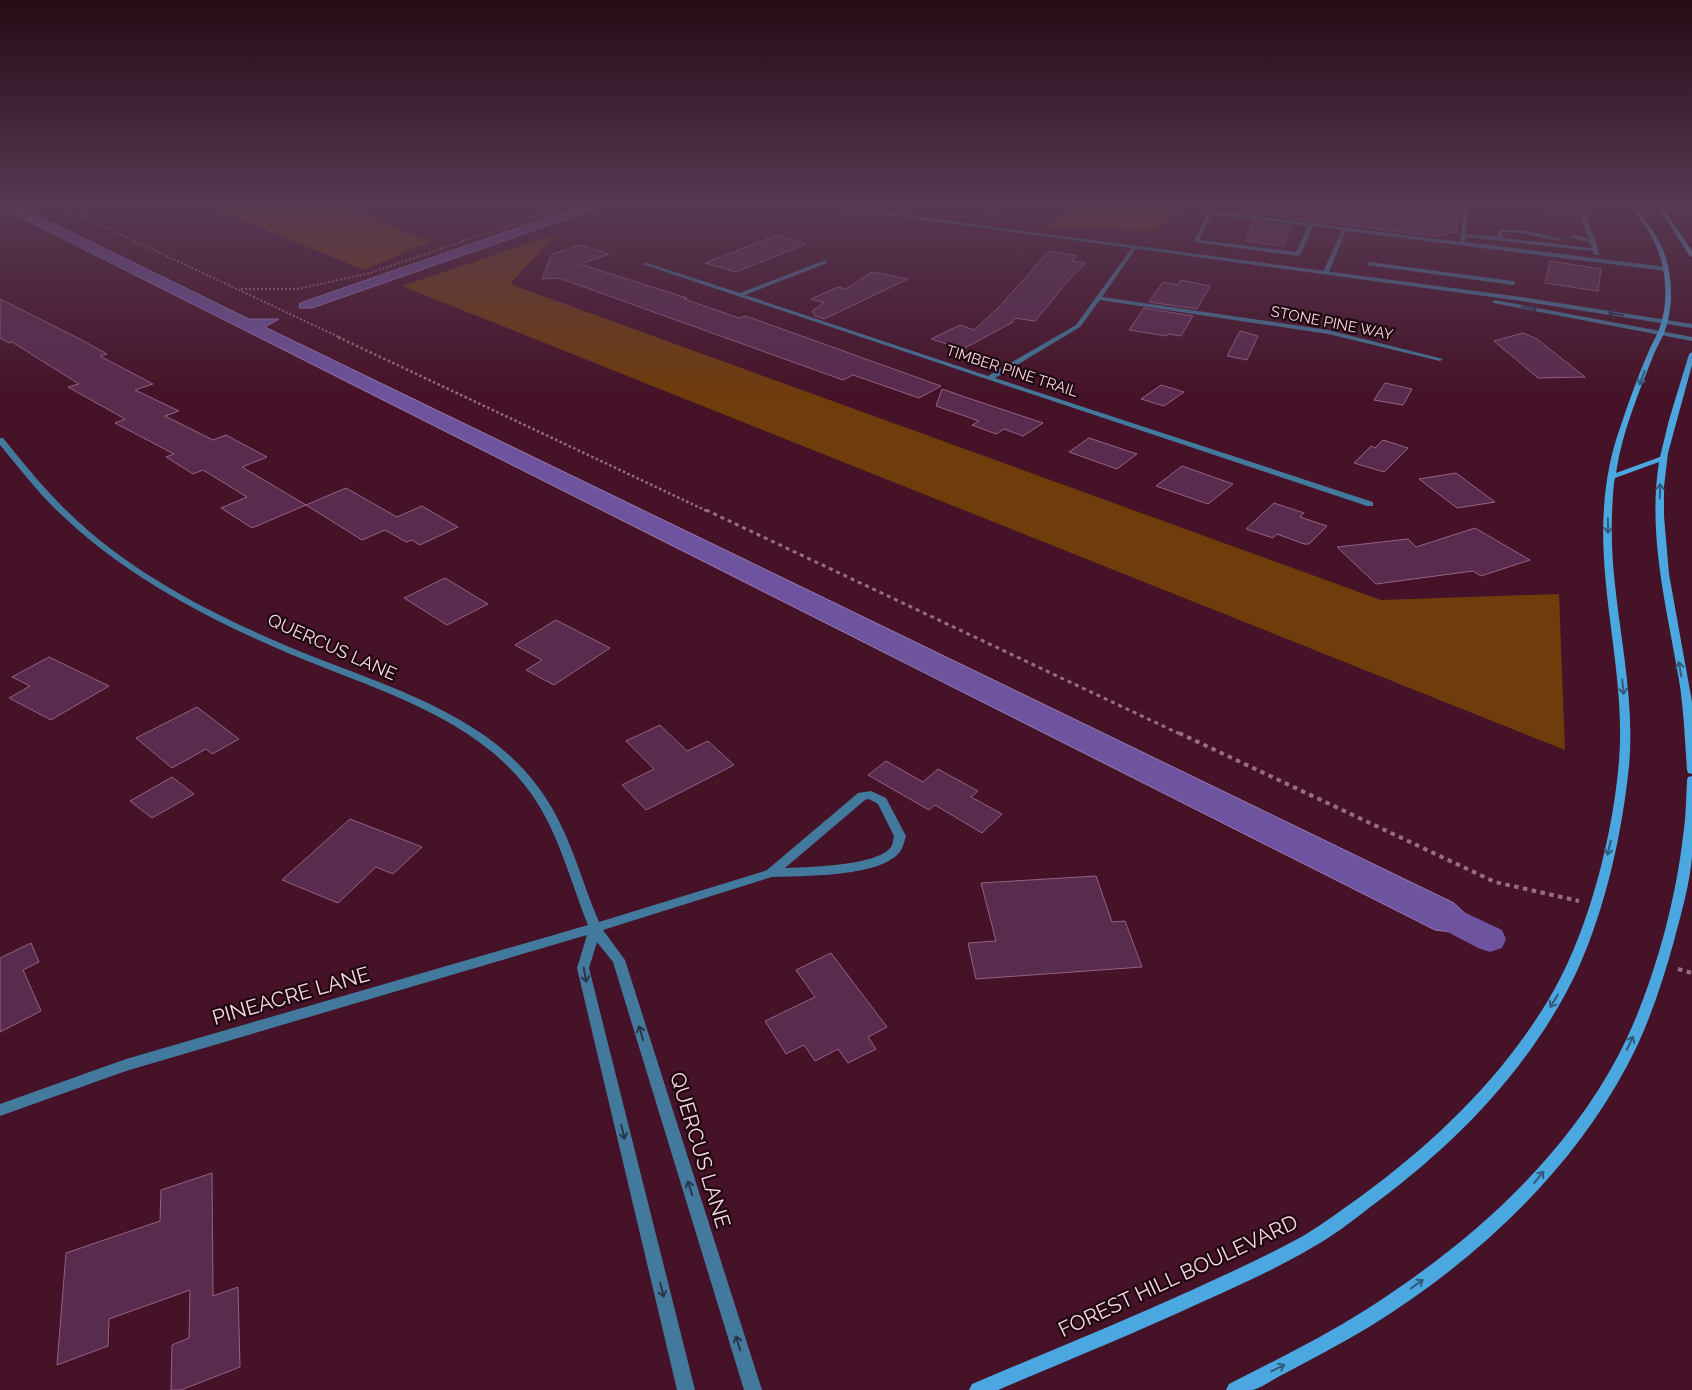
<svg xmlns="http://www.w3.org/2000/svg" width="1692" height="1390" viewBox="0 0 1692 1390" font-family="Raleway,sans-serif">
<rect width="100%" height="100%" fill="#451227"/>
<path fill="#6f3c0b" d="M200,203h131l100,38 -67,29z
M1083,203h105l-33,28 -111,-4z
M555,234l-45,50 871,316 178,-6 6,156 -1163,-464z"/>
<path fill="#6e549e" stroke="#987bb2" d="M0,203h12l237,116h30l-14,8 1189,576 36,34 -55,-7 -1435,-723z
M589,203h24l-301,105h-13l1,-5z"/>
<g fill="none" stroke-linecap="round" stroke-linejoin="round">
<path fill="#6e549e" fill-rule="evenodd" d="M1453,907l49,23 4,9 -4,9 -12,4 -12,-4 -36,-19 -5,-9 5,-9z"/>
</g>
<path fill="#592b4d" stroke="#946286" d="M1263,203h196l-2,29 -24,4 -175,-22z
M1254,221l37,5 -8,20 -38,-5z
M777,235l29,9 -70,28 -31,-9z
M580,245l29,9 -29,10 107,34 -3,1 55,19 6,-2 12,4 184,66 -22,12 -66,-23 -10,5 -284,-102 -17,1 10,-25z
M1049,251l28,5 -5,5 14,2 -14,13 -37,45 -21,-3 -1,4 -50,27 -32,-10 29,-14 14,5 25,-23z
M1550,261l51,8 -3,22 -53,-8z
M872,272l36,7 -84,40 -9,-3 -3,-5 12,-8 -13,-4 27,-12 8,2z
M1181,280l29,6 -13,23 -48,-7 14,-20 15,3z
M0,299l80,40 27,15 -7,2 53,28 -18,6 44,21 -14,5 48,24 13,-5 41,22 -25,10 64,38 -54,23 -31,-20 26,-11 -44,-27 -10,4 -27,-17 8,-3 -59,-31 10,-4 -57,-32 11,-3 -67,-42 -3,1 -9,-5z
M1144,308l49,8 -12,20 -13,-2 -2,2 -37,-6z
M1240,331l18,5 -11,24 -20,-4z
M1523,333l14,6 48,38 -47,1 -44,-37z
M1385,383l27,6 -9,16 -29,-5z
M1161,385l23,7 -20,14 -23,-7z
M942,389l20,7 81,27 -20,13 -19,-7 -8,5 -24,-9 7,-4 -43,-15z
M1089,438l48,16 -20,15 -48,-17z
M1383,440l25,8 -24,24 -30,-9 17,-17 4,2z
M1182,466l51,18 -25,20 -52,-18z
M1456,473l39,29 -38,6 -38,-29z
M346,488l51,29 25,-11 36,21 -38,18 -8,-5 -6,2 -21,-12 -23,10 -56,-35z
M1274,503l30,10 -4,4 27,9 -18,18h-5l-27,-10 -4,4 -27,-9z
M1475,528l55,32 -49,16 -8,-5 -97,13 -39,-37 71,-8 8,8z
M445,578l43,26 -41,21 -43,-27z
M556,620l54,28 -56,37 -28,-15 16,-10 -27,-15z
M49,657l60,29 -58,34 -42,-22 21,-12 -18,-9z
M197,707l42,32 -27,15 -6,-5 -34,19 -36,-30z
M660,725l27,26 21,-10 26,24 -88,45 -24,-25 32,-16 -28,-28z
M886,761l37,21 15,-13 40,22 -7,6 31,17 -20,19 -47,-28 -6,5 -61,-35z
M172,777l22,17 -42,24 -22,-17z
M350,819l72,28 -29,27 -17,-7 -38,36 -56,-23z
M1096,876l16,46 13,-1 17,46 -166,12 -8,-36 28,-2 -15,-58z
M31,943l8,19 -16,8 18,41 -41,21v-74z
M831,953l56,74 -19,10 8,12 -28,14 -10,-14 -23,12 -11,-16 -18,9 -21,-33 50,-24 -19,-27z
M212,1173l1,123 25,-9 2,80 -59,23h-10l1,-45 17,-7 1,-48 -81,29 -1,27 -51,19 9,-112 94,-32 1,-31z"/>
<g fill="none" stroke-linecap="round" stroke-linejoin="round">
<path stroke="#996d7e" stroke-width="2" stroke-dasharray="2 2" stroke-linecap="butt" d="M54,203l287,135
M241,289h57l72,-16 206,-70"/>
<path stroke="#996d7e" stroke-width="2.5" stroke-dasharray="2.5 2.5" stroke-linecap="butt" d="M338,337l371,175"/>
<path stroke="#996d7e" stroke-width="3" stroke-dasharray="4 4" stroke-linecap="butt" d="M706,510l476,225"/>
<path stroke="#996d7e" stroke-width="4" stroke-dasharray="4.5 4.5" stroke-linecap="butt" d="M1179,733l316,149 84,19
M1678,969l14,4"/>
<path fill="#42799c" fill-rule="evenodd" d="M1220,203h5l-10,8 245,31 5,-39h4l-3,31 31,3 2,-7h24l38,9 -3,2 -35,-8 -20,-1 -1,6 90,10 -2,-5 -20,-6 3,-2 16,4 -10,-27 -70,-9h14l58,7 2,1 13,31 3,13h-4l-2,-4 -127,-14 -1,5 201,25 3,2 -3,2 -320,-40 -17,41 -3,2 -3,-2 19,-42 -29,-4 -12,28 -3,2 -104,-14 14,-30zM1212,214l96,12 -12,26 -97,-12z
M1583,203h21l88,7v2l-107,-8z
M1369,262l144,19 3,2 -3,2 -146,-20v-2z
M871,791l15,7 20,38c-2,6 -3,13 -8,18 -21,23 -96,22 -127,23l-4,-1 -2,-3 2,-3 91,-77zM869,799l9,5 16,32c-1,3 -1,8 -3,11 -14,19 -83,20 -106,21l80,-68z"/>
<path fill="#42799c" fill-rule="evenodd" d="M870,203h5l-10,9h-4v-2z
M891,203h5l-13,11h-4v-2z
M999,203h5l-11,8h-4v-2z
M1134,245l3,2 -35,50 226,33 115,29 -3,2 -112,-27 -228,-34 -20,27 -85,51 378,124v4h-6l-725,-242 5,-1 93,30 83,-32h4v2l-82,32 243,81 88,-51z
M0,438h3c21,26 42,52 66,75 60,58 135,97 211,130 80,35 186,61 246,129 41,46 50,95 73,150l172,-53 4,1 2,3 -2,3 -172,54 22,30 137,430h-18l-131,-428 -16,-20 -8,26 106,422h-18l-100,-422 10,-33 -461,136 -126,45v-12l126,-45 462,-134c-21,-52 -32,-106 -71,-149 -60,-68 -163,-93 -243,-129 -75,-33 -148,-72 -208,-128 -25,-22 -45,-49 -66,-74z"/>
<path fill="#42799c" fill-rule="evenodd" d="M800,203h13l708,94 171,27v4l-171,-27z
M1495,300l197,37v4l-199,-38v-2z"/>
<path fill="#4aa7df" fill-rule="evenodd" d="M1629,203h4c12,17 27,35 33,55 7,24 7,52 -2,75 -3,7 -7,14 -10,21 -15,38 -32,78 -38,119l44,-16 9,-37 20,-66 3,-2v13l-24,88 -4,34v29l5,58 23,128v72l-4,-1 -1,-3c-2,-28 -3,-56 -7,-84 -12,-73 -33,-149 -21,-224l-44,16 -1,5c-3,31 -3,61 0,92 6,64 21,127 15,191 -7,68 -23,140 -51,203 -46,98 -123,176 -209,239 -18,14 -36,28 -56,39 -35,21 -73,38 -111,55 -67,31 -136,59 -204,88h-29l3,-6c73,-31 147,-61 220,-94 37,-17 75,-34 111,-54 20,-12 38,-26 57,-39 77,-56 147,-124 194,-207 36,-64 59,-156 65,-229 7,-85 -21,-168 -15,-254 2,-28 7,-55 17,-82 8,-24 17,-49 27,-72 3,-8 7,-14 10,-21 10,-24 9,-52 2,-76 -6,-20 -20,-36 -31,-53z
M1656,203h4l32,48v6l-3,-2z
M1692,776c0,26 0,53 0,80 -2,28 -11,58 -18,85 -12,43 -26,86 -47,125 -58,109 -154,197 -258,261 -30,18 -61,34 -91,50 -8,4 -18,12 -27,13 -7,0 -17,0 -25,0l3,-6c47,-24 94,-47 138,-75 100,-64 195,-147 251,-253 33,-63 57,-149 65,-220 3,-18 3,-37 4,-56l1,-3z"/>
</g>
<defs><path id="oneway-shaft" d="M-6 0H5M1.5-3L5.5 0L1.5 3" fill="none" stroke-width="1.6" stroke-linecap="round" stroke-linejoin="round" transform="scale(1.25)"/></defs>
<g stroke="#2c3548">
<use href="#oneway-shaft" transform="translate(1529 308) rotate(11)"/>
<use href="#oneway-shaft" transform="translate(1616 314) rotate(-171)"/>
<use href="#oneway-shaft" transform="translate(585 975) rotate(79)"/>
<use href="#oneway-shaft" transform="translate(641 1033) rotate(-107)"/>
<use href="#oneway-shaft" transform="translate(623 1132) rotate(76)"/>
<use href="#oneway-shaft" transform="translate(690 1188) rotate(-107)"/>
<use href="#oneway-shaft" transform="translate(662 1290) rotate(76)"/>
<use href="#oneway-shaft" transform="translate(738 1343) rotate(-107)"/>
</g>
<g stroke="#345878">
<use href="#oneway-shaft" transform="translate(1642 378) rotate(110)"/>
<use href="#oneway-shaft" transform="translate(1660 491) rotate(-88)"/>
<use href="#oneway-shaft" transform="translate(1608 526) rotate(89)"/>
<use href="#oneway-shaft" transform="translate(1680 669) rotate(-100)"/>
<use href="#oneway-shaft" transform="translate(1623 687) rotate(84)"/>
<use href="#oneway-shaft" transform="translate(1609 848) rotate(104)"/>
<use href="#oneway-shaft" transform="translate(1554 1001) rotate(122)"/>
<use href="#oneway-shaft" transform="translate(1630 1043) rotate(-65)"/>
<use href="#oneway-shaft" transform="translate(1539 1177) rotate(-51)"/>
<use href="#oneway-shaft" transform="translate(1417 1284) rotate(-36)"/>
<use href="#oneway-shaft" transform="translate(1278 1368) rotate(-27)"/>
</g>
<linearGradient id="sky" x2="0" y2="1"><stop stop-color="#260a15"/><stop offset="0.51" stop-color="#563952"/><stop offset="1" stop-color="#563952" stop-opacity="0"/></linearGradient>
<rect width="1692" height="398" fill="url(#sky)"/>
<g text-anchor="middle" stroke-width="4.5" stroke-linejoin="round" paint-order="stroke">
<g font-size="15" fill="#fad7e2" stroke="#1e0810">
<text transform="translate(1332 323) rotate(11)" y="5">STONE PINE WAY</text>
<text transform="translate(1012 371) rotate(18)" y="5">TIMBER PINE TRAIL</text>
</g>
<g font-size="18" fill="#fad7e2" stroke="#1e0810">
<text transform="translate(332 647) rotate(24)" y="6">QUERCUS LANE</text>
</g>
<g font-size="21" fill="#fad7e2" stroke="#1e0810">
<text transform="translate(291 996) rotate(-16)" y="7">PINEACRE LANE</text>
<text transform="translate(700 1150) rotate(73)" y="7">QUERCUS LANE</text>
<text transform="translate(1178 1276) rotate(-25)" y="7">FOREST HILL BOULEVARD</text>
</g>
</g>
</svg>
